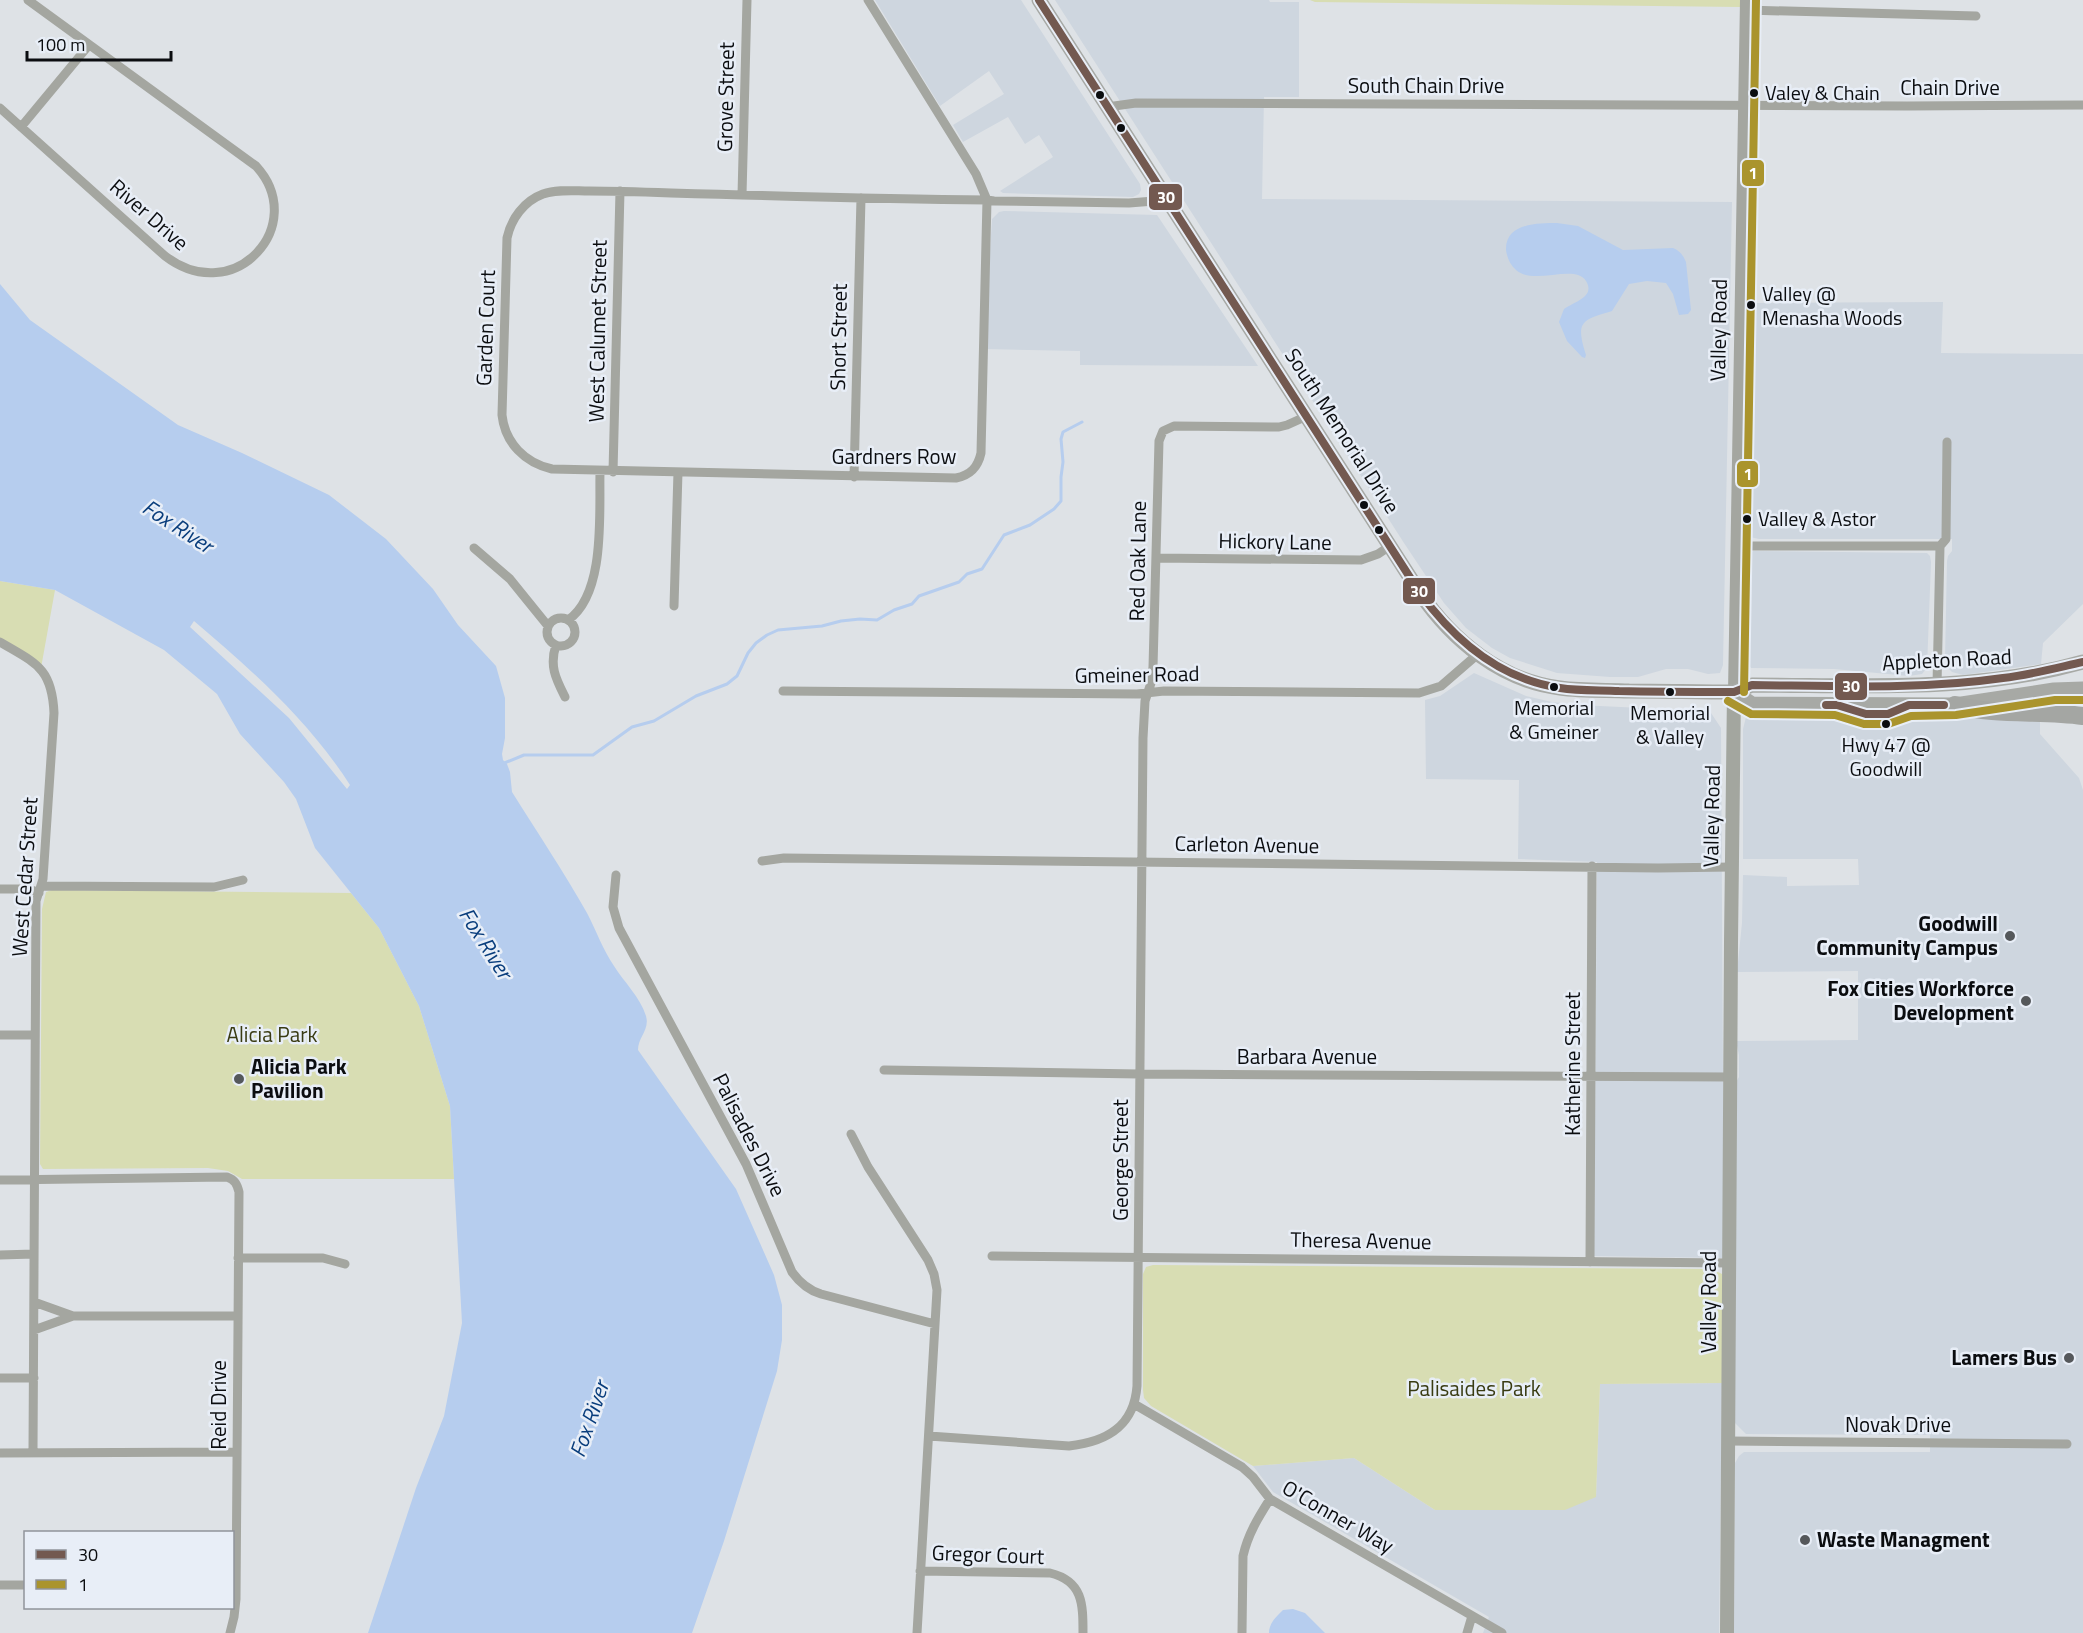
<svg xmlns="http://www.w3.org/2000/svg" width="2083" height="1633" viewBox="0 0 2083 1633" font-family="'Titillium Web',sans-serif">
<rect width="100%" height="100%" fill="#dee2e6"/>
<path fill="#ced6df" d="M875,0h146l119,184 1,6 -2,4 -6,3 -130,-4 -3,-2 53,-34 -14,-22 -14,9 -17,-27 -45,25 -10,-17 51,-31 -15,-23 -49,35z
M1055,0h214l1,2h29v95h-35l-2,102 470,3 -9,463 -3,8 -12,1 -20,-5h-22l-28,8h-28l-53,-4 -47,-15 -18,-10 -26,-20 -22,-25 -40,-60z
M1004,211l153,4 101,151 -178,-1v-14l-96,-2 8,-130 7,-7z
M1943,302l-2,51 142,1v250l-40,39 -2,21 -78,11 -11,-3 -4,-4 -3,-9 2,-98 1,-5 4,-5v-12h-193l-9,-2 -4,-7 5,-227z
M1753,551l174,2 3,3 1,6 -4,106 -5,6 -13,2 -75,-7 -83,-1 -6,-8 -1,-8 1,-93 3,-5z
M1474,673l52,23 26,6 27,3 125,6 7,2 10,15 3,530 -130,-2 3,-394 -79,-3 1,-79 -93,-1 -1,-79 15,-4z
M1758,711l85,2 24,5 22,1 16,-6 135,3v18l39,44 4,12v843h-349l1,-170 4,-7 5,-4h186v-17l-184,-1 -12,-12 2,-340 3,-5v-22l-3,-14 122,-1v-69l-121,1 5,-49 1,-48 44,2v9l72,-1 -1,-26h-115v-130l3,-12z
M1722,1383l-3,250h-236l6,-16 -216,-125 -20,-26 101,-8 81,52 161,-13 4,-113z"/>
<path fill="#d8ddb3" d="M1310,0h430v7l-425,-5z
M0,581l55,9 -14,78 -41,-26z
M52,890l299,3 28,35 40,78 31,100 4,73h-212l-14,-8 -20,-3 -165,1 -3,-5 2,-255 4,-17z
M1153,1265l559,4 10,5v109l-122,1 -4,113 -31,13h-130l-81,-52 -101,8 -102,-60 -7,-8 -1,-8v-116l3,-7z"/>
<path fill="#b6cdee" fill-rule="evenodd" d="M1557,223l21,3 45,24 50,-2c7,3 10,7 13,14l5,48 -3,4 -9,1 -6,-21 -7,-11 -19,-2 -18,3 -17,27c-30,9 -37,10 -26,44l-1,3 -3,-1 -15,-16 -8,-19 5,-13c9,-7 32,-12 22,-28 -11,-18 -52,5 -70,-11 -6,-5 -9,-13 -10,-20 -1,-27 32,-27 51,-27z
M0,284l30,36 148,105 64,28 87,42 57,44 47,50 25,36 38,41 9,32v40l-3,16 1,6 4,4 3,8 2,20c25,40 52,80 75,121 9,17 16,37 27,53 10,16 26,31 32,50 4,14 -8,21 -8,34l98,139 38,86 8,30v35l-5,31 -53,170 -32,92h-324l48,-145 28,-72 18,-93 -12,-217 -31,-100 -40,-78 -64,-80 -19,-49 -12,-17 -44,-48 -23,-40 -53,-44 -109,-60 -55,-9zM194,621c58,49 115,100 156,164l-3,4 -58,-71 -99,-91z
M1293,1609l12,4 20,20h-56c0,-10 7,-16 14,-23z"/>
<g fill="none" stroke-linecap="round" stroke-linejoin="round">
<path stroke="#b6cdee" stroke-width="3" d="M502,764l22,-9h69l39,-28 22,-6 42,-25 31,-12 10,-8 11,-23 8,-10 11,-8 11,-5 44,-4 19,-5 19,-2 17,1 17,-10 18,-6 7,-8 40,-14 8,-8 15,-5 22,-34 26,-10 24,-16 7,-8v-24l2,-15 -2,-23 2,-7 19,-10"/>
<path stroke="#a4a6a0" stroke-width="9" d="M868,0l108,174 11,26 -6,253c-3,14 -10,22 -25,25l-404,-9c-27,-6 -47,-26 -50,-54l5,-177c4,-19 17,-37 36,-44 14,-5 31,-3 46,-3 27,0 55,1 82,2 105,3 211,6 316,7l7,1 135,2 38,-3
M1746,10l230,6
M1107,107l29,-4 771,3 176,-1
M0,108l165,148c69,53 145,-31 91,-90l-228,-166
M21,127l68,-82
M742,195l5,-195
M613,472l7,-281
M854,477l7,-279
M1737,546h203
M1940,546l6,-7 1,-97
M474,548l36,31 38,47
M1156,558l205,2 17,-6 12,-8
M674,606l4,-134
M547 632a14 14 0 1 1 28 0a14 14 0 1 1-28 0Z
M568,620c38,-26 31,-108 32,-148
M0,642c35,21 52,25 54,71l-11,166 -7,22 -3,551
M556,645c-7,21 0,34 9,52
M1937,685l3,-139
M783,691l354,3 27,-3 255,2 22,-7 37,-32
M762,861l22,-3 874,10 74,-1
M616,875l-3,32 6,21 127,236 46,108c8,11 16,18 29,22l114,30
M42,886l172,1 29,-7
M0,889h29l10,4
M0,1035h35
M884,1070l255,4 591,3
M851,1134l17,33 60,93 6,14 3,16 -20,343
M0,1180l227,-3c8,3 10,7 12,15l-3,407 -2,18 -4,16
M0,1255l34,-1
M992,1256l738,7
M238,1258h85l22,6
M1590,1262l2,-396
M34,1302l39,14
M34,1330l39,-14h164
M0,1378h34
M1134,1404l108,63 11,10 17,22 232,134
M929,1436l140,10c37,-4 65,-19 68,-60l6,-648 2,-37 6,-18 2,-16 6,-226 4,-10 11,-5 105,1 8,-2 20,-9
M1729,1441l338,3
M0,1453l237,-1
M920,1571l130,2c33,8 33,31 33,60
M0,1585h26
M1242,1633l1,-77c5,-22 15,-38 27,-57
M1467,1633l5,-17"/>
<path stroke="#a4a6a0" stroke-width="12" d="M1734,692l12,-692"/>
<path stroke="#a3a69f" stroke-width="14" d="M1727,1633l4,-691 3,-250"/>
<path stroke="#a7a9a5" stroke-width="15" d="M1039,0l381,593c32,47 81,88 140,95 22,3 46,2 69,3 35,0 70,1 105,1l18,-7c111,0 223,8 331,-23
M1734,692l18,12 203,1 99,-15 29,-1"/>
<path stroke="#a4a6a3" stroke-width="18" d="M1955,705c42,11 85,5 128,11"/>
<g stroke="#e8eef7" stroke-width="12">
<path id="bus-1" d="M1039,0l381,593c35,48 80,86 140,95 19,3 40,2 59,3 39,1 77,1 115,1l18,-7c83,1 168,5 251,-7 27,-3 53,-10 80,-16
M1826,705h11l29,9h22l21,-9h35"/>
</g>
<g stroke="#e8eef7" stroke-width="12">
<path id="bus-2" d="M1744,692l12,-692
M1728,701l23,13 84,1 29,9h24l23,-8 45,-1 99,-15h28"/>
</g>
<use href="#bus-1" stroke="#735950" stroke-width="8"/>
<use href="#bus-2" stroke="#aa942d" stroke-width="8"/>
</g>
<g fill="#0b0d10" stroke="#e8eef7" stroke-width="2">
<circle cx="1754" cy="93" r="5"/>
<circle cx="1100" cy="95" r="5"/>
<circle cx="1121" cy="128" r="5"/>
<circle cx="1751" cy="305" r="5"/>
<circle cx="1364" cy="505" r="5"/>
<circle cx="1747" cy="519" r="5"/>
<circle cx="1379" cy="530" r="5"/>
<circle cx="1554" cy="687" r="5"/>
<circle cx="1670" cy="692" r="5"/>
<circle cx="1886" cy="724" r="5"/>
</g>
<g fill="#55585b" stroke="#e8eef7" stroke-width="2">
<circle cx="2010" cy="936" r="6"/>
<circle cx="2026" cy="1001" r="6"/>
<circle cx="239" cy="1079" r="6"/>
<circle cx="2069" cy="1358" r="6"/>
<circle cx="1805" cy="1540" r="6"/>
</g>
<g text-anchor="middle" stroke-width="5" stroke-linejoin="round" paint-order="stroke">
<g font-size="20" fill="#0b0d10" stroke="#e8eef7" text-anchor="start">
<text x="1765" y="100">Valey &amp; Chain</text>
<text x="1762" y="301">Valley @<tspan x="1762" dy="24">Menasha Woods</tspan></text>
<text x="1758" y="526">Valley &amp; Astor</text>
<text x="1554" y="715" text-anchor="middle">Memorial<tspan x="1554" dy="24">&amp; Gmeiner</tspan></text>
<text x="1670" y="720" text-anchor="middle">Memorial<tspan x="1670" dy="24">&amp; Valley</tspan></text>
<text x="1886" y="752" text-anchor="middle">Hwy 47 @<tspan x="1886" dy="24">Goodwill</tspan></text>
</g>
<g font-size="21" fill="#0b0d10" stroke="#e8eef7">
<text x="1426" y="93">South Chain Drive</text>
<text x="1950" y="95">Chain Drive</text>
<text transform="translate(726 97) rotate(-89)" y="7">Grove Street</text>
<text transform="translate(149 215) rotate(41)" y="7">River Drive</text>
<text transform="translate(486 328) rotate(-88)" y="7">Garden Court</text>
<text transform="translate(1719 330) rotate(-89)" y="7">Valley Road</text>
<text transform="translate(598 331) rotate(-89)" y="7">West Calumet Street</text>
<text transform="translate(839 337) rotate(-89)" y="7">Short Street</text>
<text transform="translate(1342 431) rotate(57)" y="7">South Memorial Drive</text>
<text x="894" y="464">Gardners Row</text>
<text transform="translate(1275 542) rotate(1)" y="7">Hickory Lane</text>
<text transform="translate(1138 561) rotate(-89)" y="7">Red Oak Lane</text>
<text transform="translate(1947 660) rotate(-3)" y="7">Appleton Road</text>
<text transform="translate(1137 675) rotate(-1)" y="7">Gmeiner Road</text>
<text transform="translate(1712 816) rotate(-89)" y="7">Valley Road</text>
<text transform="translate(1247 845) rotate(1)" y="7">Carleton Avenue</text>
<text transform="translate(25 877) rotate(-86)" y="7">West Cedar Street</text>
<text x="1307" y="1064">Barbara Avenue</text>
<text transform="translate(1573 1064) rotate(-90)" y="7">Katherine Street</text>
<text transform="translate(749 1135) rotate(63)" y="7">Palisades Drive</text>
<text transform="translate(1121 1160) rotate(-90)" y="7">George Street</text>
<text transform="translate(1361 1241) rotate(1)" y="7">Theresa Avenue</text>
<text transform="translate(1709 1302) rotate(-90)" y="7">Valley Road</text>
<text transform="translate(219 1405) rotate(-90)" y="7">Reid Drive</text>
<text x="1898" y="1432">Novak Drive</text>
<text transform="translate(1338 1517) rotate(30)" y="7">O'Conner Way</text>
<text transform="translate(988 1555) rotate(2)" y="7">Gregor Court</text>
</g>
<g font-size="21" font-weight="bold" fill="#0b0d10" stroke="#e8eef7" text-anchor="end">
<text x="1998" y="931">Goodwill<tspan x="1998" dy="24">Community Campus</tspan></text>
<text x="2014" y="996">Fox Cities Workforce<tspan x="2014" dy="24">Development</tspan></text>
<text x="251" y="1074" text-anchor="start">Alicia Park<tspan x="251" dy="24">Pavilion</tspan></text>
<text x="2057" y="1365">Lamers Bus</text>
<text x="1817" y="1547" text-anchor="start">Waste Managment</text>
</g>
<g font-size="21" fill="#393b12" stroke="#e8eef7">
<text x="272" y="1042">Alicia Park</text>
<text x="1474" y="1396">Palisaides Park</text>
</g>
<g font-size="22" font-style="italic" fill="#093d7c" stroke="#e8eef7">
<text transform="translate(178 526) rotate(33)" y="8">Fox River</text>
<text transform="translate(486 943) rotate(58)" y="8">Fox River</text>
<text transform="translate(589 1419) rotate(-71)" y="8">Fox River</text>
</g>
</g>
<g stroke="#e8eef7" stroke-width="2">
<rect x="1741" y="159" width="24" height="28" rx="6" fill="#aa942d"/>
<rect x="1148" y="183" width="35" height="28" rx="6" fill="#735950"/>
<rect x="1736" y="460" width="23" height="28" rx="6" fill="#aa942d"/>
<rect x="1402" y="577" width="34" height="28" rx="6" fill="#735950"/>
<rect x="1834" y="672" width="34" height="29" rx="6" fill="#735950"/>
</g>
<g font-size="16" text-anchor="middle" font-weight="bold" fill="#fff">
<text x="1753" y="179">1</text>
<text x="1166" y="203">30</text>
<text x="1748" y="480">1</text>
<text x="1419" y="597">30</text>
<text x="1851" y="692">30</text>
</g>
<rect x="24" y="1531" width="210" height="78" fill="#e8eef7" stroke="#90949b" stroke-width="1.5"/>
<rect x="36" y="1550" width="30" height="9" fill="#735950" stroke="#90949b" stroke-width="1.5"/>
<text x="78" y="1561" font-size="18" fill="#0b0d10">30</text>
<rect x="36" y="1580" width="30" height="9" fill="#aa942d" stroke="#90949b" stroke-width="1.5"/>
<text x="78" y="1591" font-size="18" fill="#0b0d10">1</text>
<path d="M27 51v9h144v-9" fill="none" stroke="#0b0d10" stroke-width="3"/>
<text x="36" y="51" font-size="18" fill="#0b0d10" stroke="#e8eef7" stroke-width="4.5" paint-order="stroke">100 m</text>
</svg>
